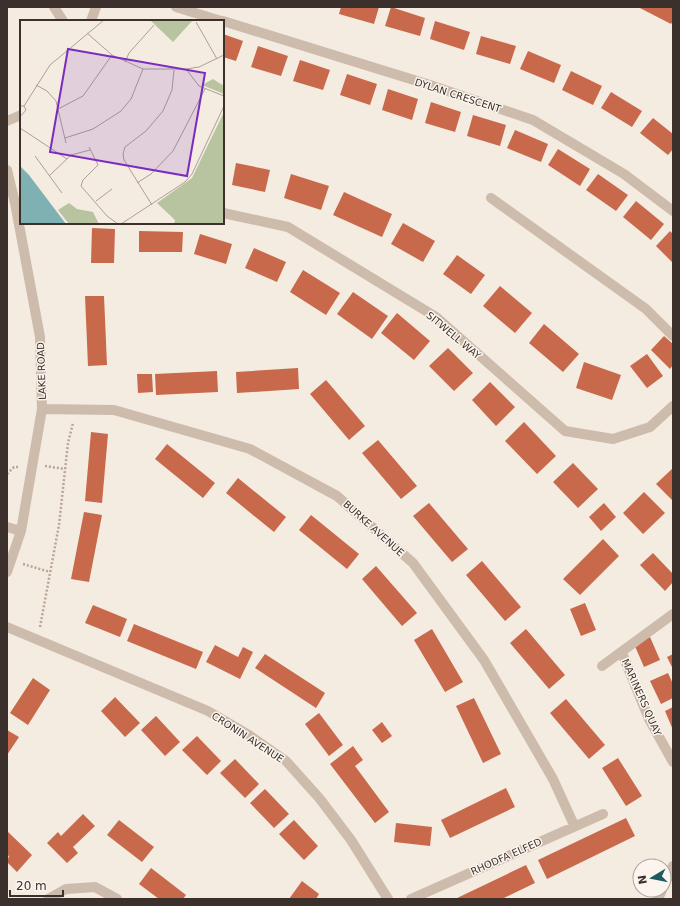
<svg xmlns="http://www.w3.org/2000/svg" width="680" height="906" viewBox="0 0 680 906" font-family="'DejaVu Sans',sans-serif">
<rect width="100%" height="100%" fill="#f4ebe1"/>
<path fill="#c8694b" d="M341,7h38l-5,17 -35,-10z
M391,7l34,11 -5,18 -35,-10z
M638,7h35v14l-2,3z
M435,21l35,11 -6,18 -34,-11z
M223,34l20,7 -7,20 -13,-4z
M481,36l35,10 -6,18 -34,-10z
M258,46l30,10 -7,20 -30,-9z
M528,51l33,14 -7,18 -34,-14z
M300,60l30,10 -7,20 -30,-9z
M571,71l31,15 -9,19 -31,-15z
M347,74l30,10 -7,21 -30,-10z
M388,89l30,10 -6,21 -30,-10z
M611,92l31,19 -10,16 -31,-19z
M431,102l30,10 -6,20 -30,-9z
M473,115l33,10 -6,21 -33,-10z
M653,118l20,16v15l-5,6 -28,-22z
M515,130l33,14 -7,18 -34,-14z
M558,149l32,20 -10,17 -32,-21z
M236,163l34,7 -5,22 -33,-7z
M291,174l38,12 -8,24 -37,-12z
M598,174l30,21 -12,16 -30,-21z
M344,192l48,22 -10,23 -49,-22z
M636,201l28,23 -13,16 -28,-23z
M403,223l32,18 -12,21 -32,-18z
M92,228l23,1 -1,34h-23z
M139,231l44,1 -1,20h-43z
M670,231l3,3v29l-17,-17z
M200,234l32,10 -6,20 -32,-10z
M254,248l32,14 -9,20 -32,-14z
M457,255l28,20 -14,19 -28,-20z
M303,270l37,23 -14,22 -36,-23z
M500,286l32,27 -17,20 -32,-27z
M353,292l35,24 -16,23 -35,-25z
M85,296h19l3,69 -19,1z
M397,313l33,28 -16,19 -33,-27z
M544,324l35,30 -16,18 -34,-29z
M664,336l9,8v21l-3,4 -19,-19z
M448,348l25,25 -19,18 -25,-25z
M647,354l16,22 -16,12 -17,-22z
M584,362l37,13 -9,25 -36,-12z
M298,368l1,21 -62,4 -1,-21z
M217,371l1,21 -62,3 -1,-21z
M137,374h15l1,18 -15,1z
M326,380l39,46 -16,14 -39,-46z
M490,382l25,25 -19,19 -24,-26z
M524,422l32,34 -19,18 -32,-33z
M91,432l17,2 -6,69 -17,-2z
M378,440l39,46 -16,13 -39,-46z
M167,444l48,39 -12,15 -48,-39z
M573,463l25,26 -20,19 -25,-26z
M673,468v33l-17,-17z
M238,478l48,39 -12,15 -48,-39z
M644,492l21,21 -22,21 -20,-21z
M429,503l39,46 -16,13 -39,-46z
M604,503l12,14 -15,14 -12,-14z
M84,512l18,3 -13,67 -18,-3z
M311,515l48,39 -12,15 -48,-39z
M603,539l16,17 -39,39 -17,-16z
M653,553l20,21v8l-8,9 -25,-26z
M482,561l39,46 -16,14 -39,-46z
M376,566l41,47 -15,13 -40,-47z
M585,603l11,27 -15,6 -11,-27z
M93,605l34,14 -7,18 -35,-14z
M134,624l69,28 -7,17 -69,-28z
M432,629l31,53 -18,10 -31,-52z
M526,629l39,46 -16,14 -39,-46z
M650,637l10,23 -16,7 -10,-23z
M215,645l23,12 5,-10 10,5 -13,27 -34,-17z
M265,654l60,39 -9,15 -61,-40z
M673,654v15l-6,-12z
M668,673l5,11v14l-12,6 -11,-23z
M33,678l17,12 -22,35 -18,-12z
M115,697l25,26 -15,14 -24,-26z
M474,698l27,56 -18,9 -27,-57z
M566,699l39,46 -16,14 -39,-46z
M673,707v23l-8,-19z
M319,713l24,32 -14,11 -24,-32z
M156,716l24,26 -15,14 -24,-26z
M382,722l10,14 -10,7 -10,-13z
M7,730l12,7 -12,18z
M197,736l24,25 -14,14 -25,-25z
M353,746l10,14 -8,6 34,46 -14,11 -45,-59z
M618,758l24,38 -16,10 -24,-38z
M235,759l24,25 -14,14 -25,-25z
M506,788l9,19 -65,31 -9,-18z
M265,789l24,25 -15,14 -24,-25z
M83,814l12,12 -22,21 5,6 -11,10 -20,-20 11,-11 3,4z
M626,818l9,18 -88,43 -9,-19z
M119,820l35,27 -12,15 -35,-27z
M294,820l24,26 -14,14 -25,-26z
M396,823l36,4 -2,19 -36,-4z
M7,831l25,24 -15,17 -10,-10 2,-6 -2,-1z
M526,865l9,18 -33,16h-47z
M151,868l35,27 -3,4h-24l-20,-15z
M302,881l17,13 -3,5h-27z"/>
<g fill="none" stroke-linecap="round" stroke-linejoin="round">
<path stroke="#b9a596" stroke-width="2.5" stroke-dasharray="2 2" stroke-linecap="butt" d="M45,466l20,3
M7,474l7,-7h4
M23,564l27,8
M40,627l19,-102 9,-82 5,-20"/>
<path stroke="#cdbbac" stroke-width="10" d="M54,7l9,14
M176,7l45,14
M91,21l5,-14
M223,21l207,64 103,35 91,54 49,37
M7,121l14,-6
M7,170l8,33 25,134 2,72 -21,122 -14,41
M491,198l155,111 27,27
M223,213l65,14 148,90 129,114 48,8 37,-12 23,-21
M42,409l72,1 136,39 87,47 76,67 71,97 69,119 21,46
M7,527l14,4
M7,627l201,84 41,24 37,26 34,38 31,41 37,59
M622,653l27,66 24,43
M602,666l71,-52
M664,886l9,-20
M48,899l18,-10 29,-2 22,12
M411,899l192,-85
M658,899l4,-9"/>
</g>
<g text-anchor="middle" stroke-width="3" stroke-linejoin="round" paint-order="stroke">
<g font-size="10" fill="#3b302b" stroke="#fbf5ee">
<text transform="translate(458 95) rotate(18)" y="4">DYLAN CRESCENT</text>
<text transform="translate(454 335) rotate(40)" y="4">SITWELL WAY</text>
<text transform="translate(41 371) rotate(-92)" y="4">LAKE ROAD</text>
<text transform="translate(374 528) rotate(42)" y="4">BURKE AVENUE</text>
<text transform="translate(642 697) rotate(66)" y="4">MARINERS QUAY</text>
<text transform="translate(248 737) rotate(33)" y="4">CRONIN AVENUE</text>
<text transform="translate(506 856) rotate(-24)" y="4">RHODFA ELFED</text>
</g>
</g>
<g transform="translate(20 20)">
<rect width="204" height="204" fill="#f4ebe1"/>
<path d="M130,0h43l-20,22zM193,59l11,7v8l-22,-9zM204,92v112h-50l1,-4 -18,-17 35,-25zM49,183l8,6 16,3 6,12h-30l-11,-14z" fill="#b8c4a0"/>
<path d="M0,146l9,9 37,49h-46z" fill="#7fb0b2"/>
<path fill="none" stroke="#aaa098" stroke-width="1" d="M176,2l21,37M67,13l25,22 31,14h43l13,-2 25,-12M105,42l4,-9 25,-28M166,49l13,17 25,10M16,65l11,6 9,10 10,42M0,86h4l2,4 -6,7M4,86l26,-41 54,-45M38,89l25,-13 29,-41M0,108l47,31M45,118l28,-9 28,-18 10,-12 12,-30M69,127l9,18 -15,15 -2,6 26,30 11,8M15,136l27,37M29,156l22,-21 19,-5M117,163l14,-9 22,-23 32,-62M76,181l16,-12M132,185l-28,-45 -1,-6 2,-7 21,-16 17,-20 9,-21 2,-20M101,204l64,-42 7,-8 32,-68"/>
<path fill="#7b2cbf" fill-opacity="0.15" stroke="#7b2cbf" stroke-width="2" d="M48,29l137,24 -18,103 -137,-24z"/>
<rect width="204" height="204" fill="none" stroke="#3b302b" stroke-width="2"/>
</g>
<rect width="680" height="906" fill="none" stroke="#3b302b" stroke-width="16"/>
<g transform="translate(652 878) rotate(260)"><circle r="19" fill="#fbf5ee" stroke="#aea6a0"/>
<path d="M0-3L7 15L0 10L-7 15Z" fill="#1f5a5e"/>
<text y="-6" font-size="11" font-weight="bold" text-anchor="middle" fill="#3b302b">N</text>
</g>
<path d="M10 890v6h53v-6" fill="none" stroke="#3b302b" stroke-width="2"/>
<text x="16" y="890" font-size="12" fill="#3b302b" stroke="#fbf5ee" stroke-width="3" paint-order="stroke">20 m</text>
</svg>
